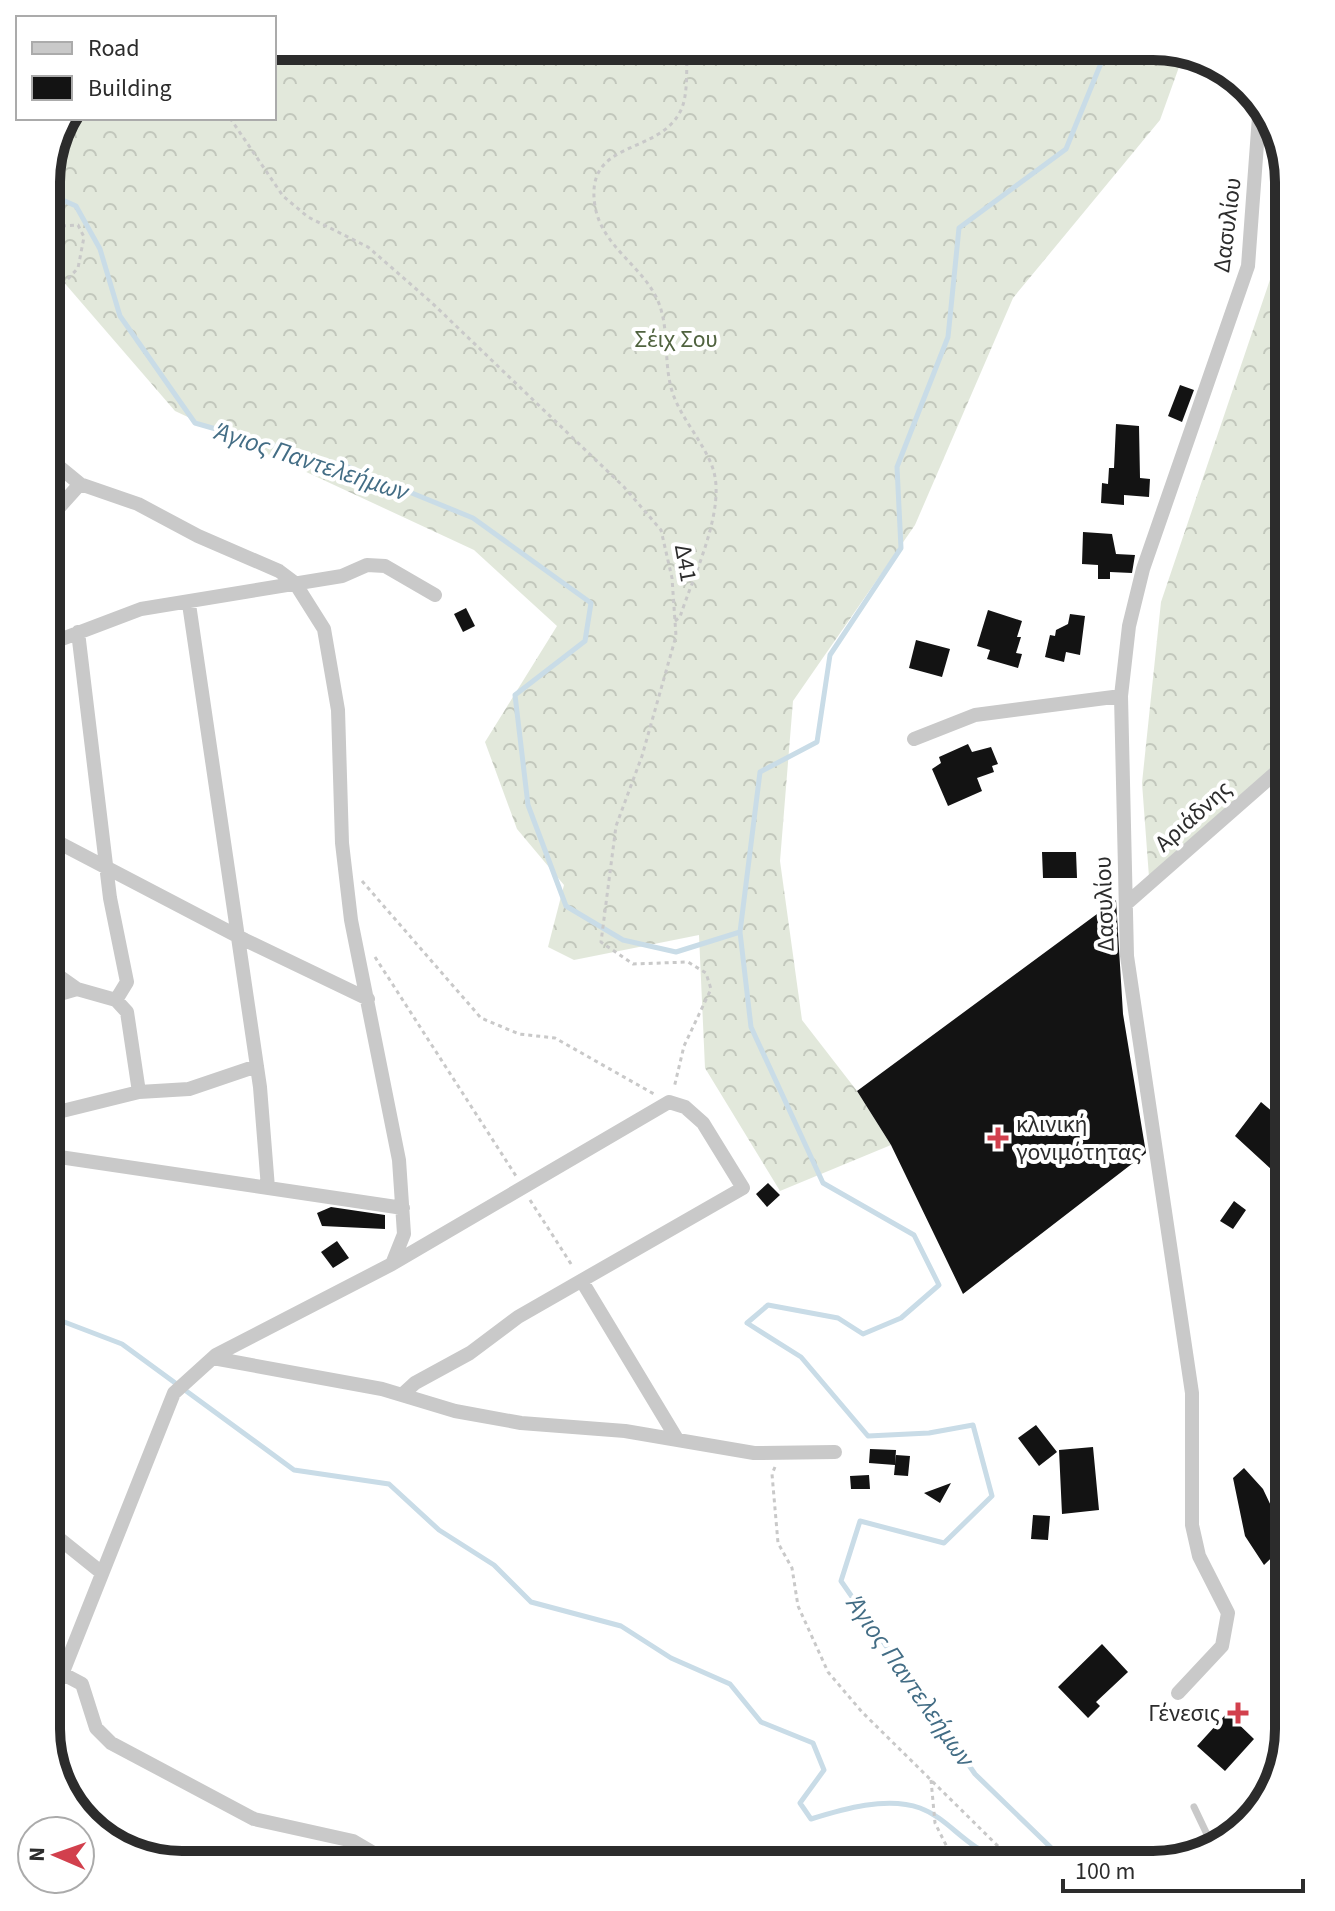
<svg xmlns="http://www.w3.org/2000/svg" width="1335" height="1911" viewBox="0 0 1335 1911" font-family="'Source Sans 3',sans-serif">
<defs>
<pattern id="forest-crowns" width="20" height="18" patternUnits="userSpaceOnUse" patternTransform="scale(2)"><rect width="20" height="18" fill="#e2e8db"/><path d="M2 6a3 3 0 1 1 6 0M12 15a3 3 0 1 1 6 0" fill="none" stroke="#c2c7bc"/></pattern>
</defs>
<rect width="100%" height="100%" fill="#fff"/>
<path fill="url(#forest-crowns)" d="M274,46h888l22,7 -24,67 -147,178 -98,227 -122,176 -13,160 22,159 55,71 34,54 -111,46 -75,-123 -6,-133 -125,25 -26,-13 16,-62 -47,-56 -32,-87 72,-116 -83,-76 -299,-139 -120,-139h-9v-100l17,-54h211z
M1284,162l5,20v296l-14,-1 -2,59 16,49v168l-140,124 -7,-94 19,-181 116,-343z"/>
<g fill="none" stroke-linecap="round" stroke-linejoin="round">
<path stroke="#c9dce7" stroke-width="5" d="M46,184l12,14 18,8 24,43 20,67 75,107 153,44 125,51 118,85 -6,38 -70,54 13,110 38,101 57,34 53,12 64,-20 11,95 72,156 91,52 25,50 -38,33 -38,16 -25,-16 -70,-13 -21,18 54,34 67,79 61,-3 44,-8 19,71 -48,47 -84,-22 -19,60 134,193 94,91
M46,203l12,-5
M740,932l20,-160 57,-30 13,-87 71,-107 -4,-81 51,-130 11,-109 107,-79 42,-103
M46,1315l76,29 172,126 95,14 50,46 55,35 37,37 90,24 50,32 59,26 31,38 52,21 11,27 -24,33 11,16c32,-10 76,-23 109,-11 22,8 37,27 56,39 22,14 56,9 79,6"/>
</g>
<path fill="#131313" d="M1180,385l14,5 -12,32 -14,-6z
M1116,424l23,2 1,52 10,1 -1,18 -25,-2v10l-23,-2 1,-20 6,1 1,-16h5z
M1083,532l29,2 4,20 19,1 -3,18 -22,-1v7h-12v-14l-16,-1z
M466,608l9,18 -12,6 -9,-18z
M988,610l34,11 -5,16h4l-5,16 6,1 -4,14 -31,-9 3,-9 -13,-4z
M1070,614l15,2 -5,39 -14,-3 -2,10 -19,-5 5,-22 5,1 1,-6 12,-6z
M916,640l34,9 -8,28 -33,-9z
M968,744l4,8 19,-5 7,17 -6,2 2,6 -17,6 5,13 -34,15 -16,-37 9,-6 -2,-6z
M1042,852h34l1,26h-34z
M1116,900l7,114 23,139 -183,141 -72,-149 -34,-54z
M1261,1102l18,15 10,-5v41l-16,18 -38,-35z
M768,1183l12,12 -13,12 -11,-13z
M1234,1201l12,9 -13,19 -13,-8z
M331,1207l54,8v14l-63,-3 -5,-13z
M337,1241l12,17 -16,10 -12,-16z
M1036,1425l21,27 -18,14 -21,-28z
M1093,1447l6,63 -37,4 -3,-64z
M870,1449l26,1 -1,15 -26,-2z
M896,1455l14,1 -2,20 -14,-1z
M1244,1468l19,21 10,21 16,4v27l-25,24 -19,-29 -12,-58z
M869,1475l1,14h-19l-1,-13z
M951,1483l-11,20 -16,-10z
M1033,1515l17,1 -2,24 -17,-1z
M1102,1644l26,28 -32,30 4,4 -12,12 -30,-31z
M1227,1713l27,26 -29,32 -28,-25z
M1270,1736l16,6 -12,44 -4,-1z"/>
<g fill="none" stroke-linecap="round" stroke-linejoin="round">
<path stroke="#c9c9c9" stroke-width="3" stroke-dasharray="4 4" stroke-linecap="butt" d="M230,118l53,78 25,21 60,30 63,55 193,185 37,43 11,48 4,58 -34,120 -26,70 -15,116 32,22 55,-2 18,11 5,16 -27,57 -10,42
M46,227l32,-2 6,12 -6,31 -23,25 -8,74 5,75
M675,621l5,-4c13,-41 48,-110 32,-151 -10,-26 -32,-49 -40,-75 -9,-30 -2,-61 -14,-90 -15,-35 -56,-54 -63,-95 -11,-67 62,-50 85,-94 9,-16 6,-48 7,-66
M362,881l119,137 38,16 36,4 99,56
M375,957l141,219
M530,1200l43,67
M775,1467l-3,7 6,69 14,25 6,38 30,66 34,40 146,144 3,9
M931,1780l4,43 21,42"/>
<path stroke="#c9c9c9" stroke-width="7" d="M1194,1807l20,42"/>
<path stroke="#c9c9c9" stroke-width="14" d="M46,456l34,28 58,20 60,32 81,35 16,12 29,46 14,81 4,133 9,77 48,240 5,74 -12,30
M46,522l34,-38
M189,604l71,483 8,101
M78,632l32,266 17,84 -11,18 11,12 12,80
M46,645l95,-36 201,-33 25,-11 18,1 50,29
M914,739l61,-24 146,-19
M46,836l199,104 123,59
M1126,904l163,-143
M46,967l31,22 39,11
M46,998l31,-9
M46,1115l93,-23 50,-3 68,-23
M46,1155l357,53
M583,1283l94,156
M213,1358l169,31 73,22 66,12 104,8 129,22 81,-1
M46,1528l56,45
M46,1665l36,19 14,44 15,15 143,76 99,22 41,24
M1178,1693l44,-47 6,-33 -29,-57 -7,-31v-132l-65,-437 -6,-260 8,-70 14,-57 105,-303 12,-163
M46,1705l17,-33 111,-279 42,-38 176,-91 277,-162 16,5 18,16 40,65 -225,129 -48,36 -55,30 -12,11"/>
</g>
<g fill="#d2404d" stroke="#fff" stroke-width="3">
<path d="M994 1126h8v8h8v8h-8v8h-8v-8h-8v-8h8z"/>
<path d="M1234 1701h8v8h8v8h-8v8h-8v-8h-8v-8h8z"/>
</g>
<g text-anchor="middle" stroke-width="8" stroke-linejoin="round" paint-order="stroke">
<g font-size="24" fill="#2c2c2c" stroke="#fff">
<text transform="translate(1227 225) rotate(-83)" y="8">Δασυλίου</text>
<text transform="translate(686 563) rotate(80)" y="8">Δ41</text>
<text transform="translate(1193 816) rotate(-42)" y="8">Αριάδνης</text>
<text transform="translate(1104 904) rotate(-92)" y="8">Δασυλίου</text>
</g>
<g font-size="24" fill="#50633f" stroke="#fff">
<text x="676" y="347">Σέιχ Σου</text>
</g>
<g font-size="24" fill="#2c2c2c" stroke="#fff" text-anchor="start">
<text x="1016" y="1132">κλινική<tspan x="1016" dy="28">γονιμότητας</tspan></text>
<text x="1220" y="1721" text-anchor="end">Γένεσις</text>
</g>
<g font-size="26" font-style="italic" fill="#436d85" stroke="#fff">
<text transform="translate(312 461) rotate(18)" y="9">Άγιος Παντελεήμων</text>
<text transform="translate(911 1681) rotate(55)" y="9">Άγιος Παντελεήμων</text>
</g>
</g>
<path d="M0 0H1335V1911H0ZM182 60H1153A122 122 0 0 1 1275 182V1729A122 122 0 0 1 1153 1851H182A122 122 0 0 1 60 1729V182A122 122 0 0 1 182 60Z" fill="#fff" fill-rule="evenodd"/>
<path fill="none" stroke="#2c2c2c" stroke-width="10" d="M182 60H1153A122 122 0 0 1 1275 182V1729A122 122 0 0 1 1153 1851H182A122 122 0 0 1 60 1729V182A122 122 0 0 1 182 60Z"/>
<rect x="16" y="16" width="260" height="104" fill="#ffffff" stroke="#ababab" stroke-width="2"/>
<rect x="32" y="42" width="40" height="12" fill="#c9c9c9" stroke="#ababab" stroke-width="2"/>
<text x="88" y="56" font-size="24" fill="#2c2c2c">Road</text>
<rect x="32" y="76" width="40" height="24" fill="#131313" stroke="#ababab" stroke-width="2"/>
<text x="88" y="96" font-size="24" fill="#2c2c2c">Building</text>
<g transform="translate(56 1855) rotate(272)"><circle r="38" fill="#ffffff" stroke="#ababab" stroke-width="2"/>
<path d="M0-6L14 30L0 20L-14 30Z" fill="#d2404d"/>
<text y="-12" font-size="22" font-weight="bold" text-anchor="middle" fill="#2c2c2c">N</text>
</g>
<path d="M1063 1879v12h240v-12" fill="none" stroke="#2c2c2c" stroke-width="4"/>
<text x="1075" y="1879" font-size="24" fill="#2c2c2c" stroke="#ffffff" stroke-width="6" paint-order="stroke">100 m</text>
</svg>
